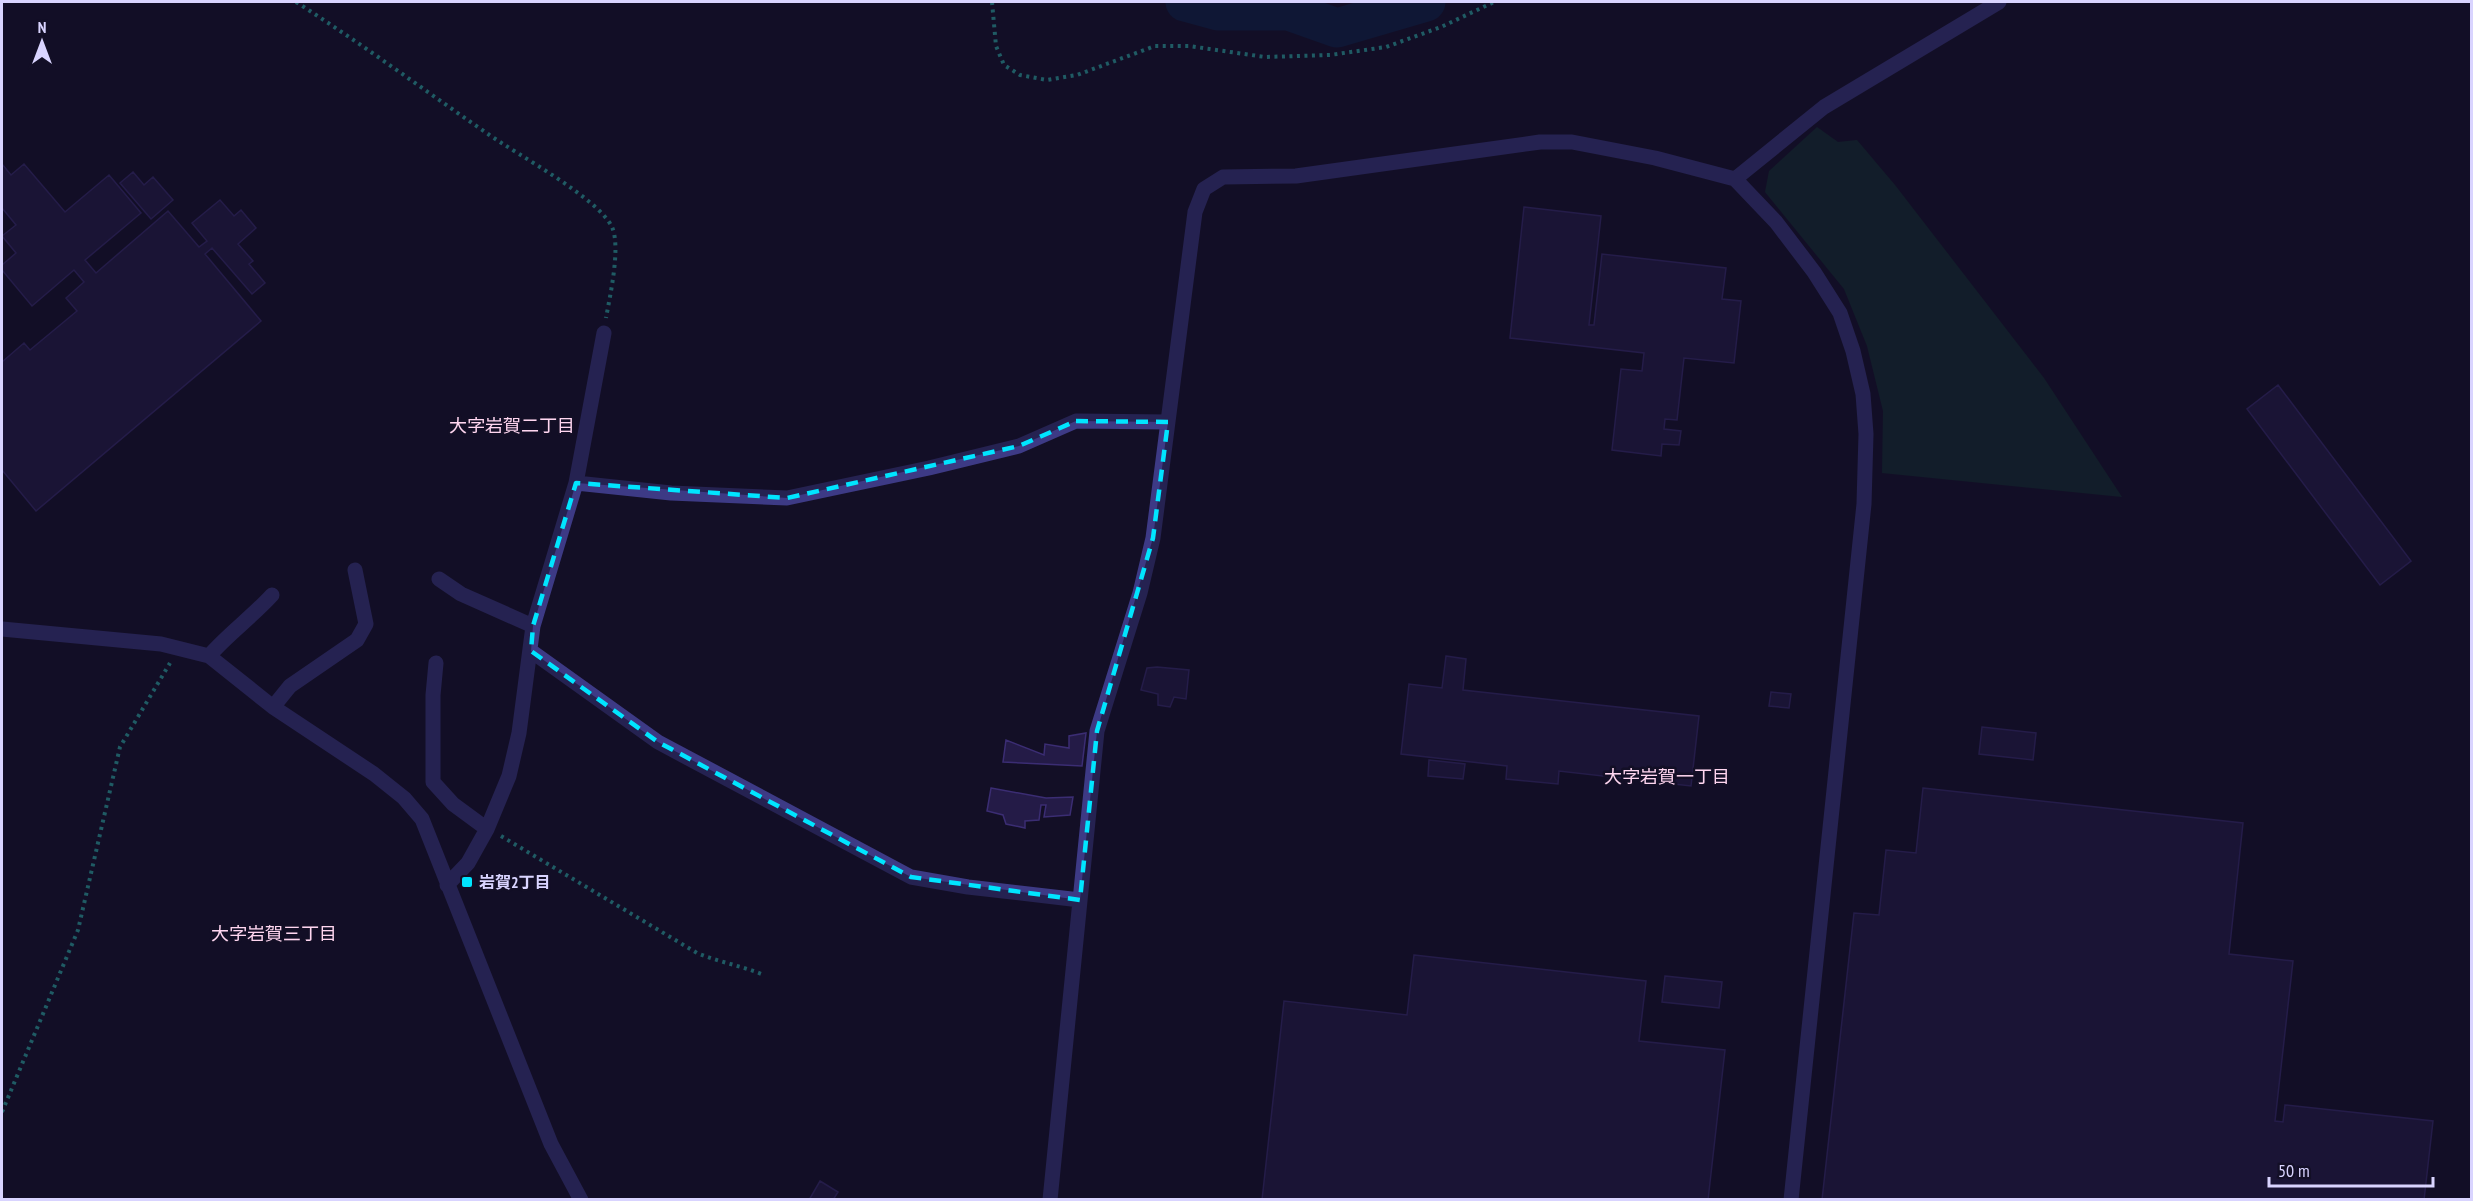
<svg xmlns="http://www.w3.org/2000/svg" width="2473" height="1201" viewBox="0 0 2473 1201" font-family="'PT Sans Narrow','Noto Sans JP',sans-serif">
<rect width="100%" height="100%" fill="#130f26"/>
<path fill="#12302f" d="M1817,127l21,15 19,-2 38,45 149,193 78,119 -240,-24 1,-62 -16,-65 -23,-57 -79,-97 4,-21z"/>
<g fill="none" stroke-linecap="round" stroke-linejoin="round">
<path stroke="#0c2248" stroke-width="39" d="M1185,2l33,9h71l48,17 89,-26"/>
</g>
<path fill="#241b47" stroke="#3b2d73" stroke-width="1.5" d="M2,164l9,11 13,-11 41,48 44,-37 32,38 -56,47 11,13 72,-62 31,36 8,-6 -15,-18 28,-23 14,16 7,-6 15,18 -18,16 15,17 -4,3 16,19 -13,11 -40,-46 -7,6 56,67 -225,190 -34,-41v-108l22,-19 6,7 47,-39 -11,-13 18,-16 -10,-12 -42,36 -30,-36v-5l14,-12 -14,-17 14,-11 -14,-17z
M133,172l11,13 9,-8 20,23 -22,19 -31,-36z
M1524,207l77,9 -12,109h5l8,-71 124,14 -4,31 19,2 -7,62 -50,-5 -7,62 -12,-1 -1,10 17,2 -2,14 -17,-1 -1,12 -49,-6 9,-81 21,2 2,-18 -134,-15z
M2278,385l133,176 -31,24 -133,-176z
M1446,656l20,3 -3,31 236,26 -8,70 -132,-15 -1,13 -52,-5 1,-13 -106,-12 8,-70 33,4z
M1157,667l32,3 -3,29 -12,-2 -4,10 -12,-2v-11l-17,-4 6,-22z
M1771,692l20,2 -2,14 -20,-2z
M1982,727l54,6 -3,27 -54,-6z
M1086,733l-4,33 -79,-4 3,-22 38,15 1,-11 24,4v-12z
M1429,760l36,4 -2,15 -35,-3z
M991,788l55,10 27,-1 -3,18 -26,2 2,-12h-5l-2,15 -14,1v7l-19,-4 -3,-9 -16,-4z
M1923,788l320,35 -14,131 64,7 -18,160 8,1 2,-17 148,16 -9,79h-602l32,-287 25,2 7,-65 30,3z
M1414,955l232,26 -7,60 86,9 -17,150h-446l22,-199 123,14z
M1665,976l57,6 -3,26 -57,-6z
M820,1181l18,11 -5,8h-24z"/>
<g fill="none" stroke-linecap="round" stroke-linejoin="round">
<path stroke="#2fb8b0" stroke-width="4" stroke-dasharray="3 4.5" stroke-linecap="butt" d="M296,2c66,42 128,88 192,132 30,21 110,64 124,93 9,20 -2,69 -6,91
M992,2l4,44 8,19 16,10 27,5 30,-5 78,-29h34l76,11 65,-2 56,-8 55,-20 53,-25
M501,836l196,117c22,9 45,13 67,22
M2,1112l76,-182 42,-183 50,-84"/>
<path stroke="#3d3a85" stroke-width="15" d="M1735,179l89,-72 175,-105
M576,483l95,10 116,5 142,-30 90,-22 57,-25 92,1
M439,579l22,15 72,32
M2,629l159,15 48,12 64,51 101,67 30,24 18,21 129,325 30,56
M531,651l127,91 253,135 57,10 112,13
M209,656c19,-22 43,-39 63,-61
M436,663l-3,32v87l20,22 34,25
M273,707l17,-21 67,-46 9,-16 -11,-54
M447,885l21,-22 19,-34 22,-53 10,-43 14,-107 43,-143 28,-150
M1050,1200l47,-469 43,-138 13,-55 42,-326 9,-23 19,-12 73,-1 244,-34h32l83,16 80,21 41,43 38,50 26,41 13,38 10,43 3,40 -2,70 -73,696"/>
</g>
<path d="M0 0H2473V1201H0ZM1076,421l92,1 -15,116 -56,193 -17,169 -169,-23 -253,-135 -127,-91 2,-25 43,-143 211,15 232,-52z" fill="#130f26" fill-opacity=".55" fill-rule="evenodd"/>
<path fill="none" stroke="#00e5ff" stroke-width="4.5" stroke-dasharray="12 8" stroke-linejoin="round" d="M1076,421l92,1 -15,116 -56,193 -17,169 -169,-23 -253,-135 -127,-91 2,-25 43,-143 211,15 232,-52z"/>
<rect fill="#00e5ff" stroke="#130f26" stroke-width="2" x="461" y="876" width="12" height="12" rx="3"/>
<g text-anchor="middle" stroke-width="5" stroke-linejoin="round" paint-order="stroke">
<g font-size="16" font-weight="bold" fill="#d9d4ff" stroke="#130f26" text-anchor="start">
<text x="479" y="888">岩賀2丁目</text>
</g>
<g font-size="18" fill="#ffd6f0" stroke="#130f26">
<text x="512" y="432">大字岩賀二丁目</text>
<text x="1667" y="783">大字岩賀一丁目</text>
<text x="274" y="940">大字岩賀三丁目</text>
</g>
</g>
<rect width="2473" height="1201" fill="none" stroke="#d9d4ff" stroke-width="6"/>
<g transform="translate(42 42)" stroke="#130f26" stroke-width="4.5" paint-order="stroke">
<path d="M0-4.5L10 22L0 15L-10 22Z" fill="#d9d4ff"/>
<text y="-9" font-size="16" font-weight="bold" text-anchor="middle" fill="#d9d4ff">N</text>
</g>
<path d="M2269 1177v9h164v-9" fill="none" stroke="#d9d4ff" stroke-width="3"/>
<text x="2278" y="1177" font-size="18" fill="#d9d4ff" stroke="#130f26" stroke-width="4.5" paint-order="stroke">50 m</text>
</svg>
